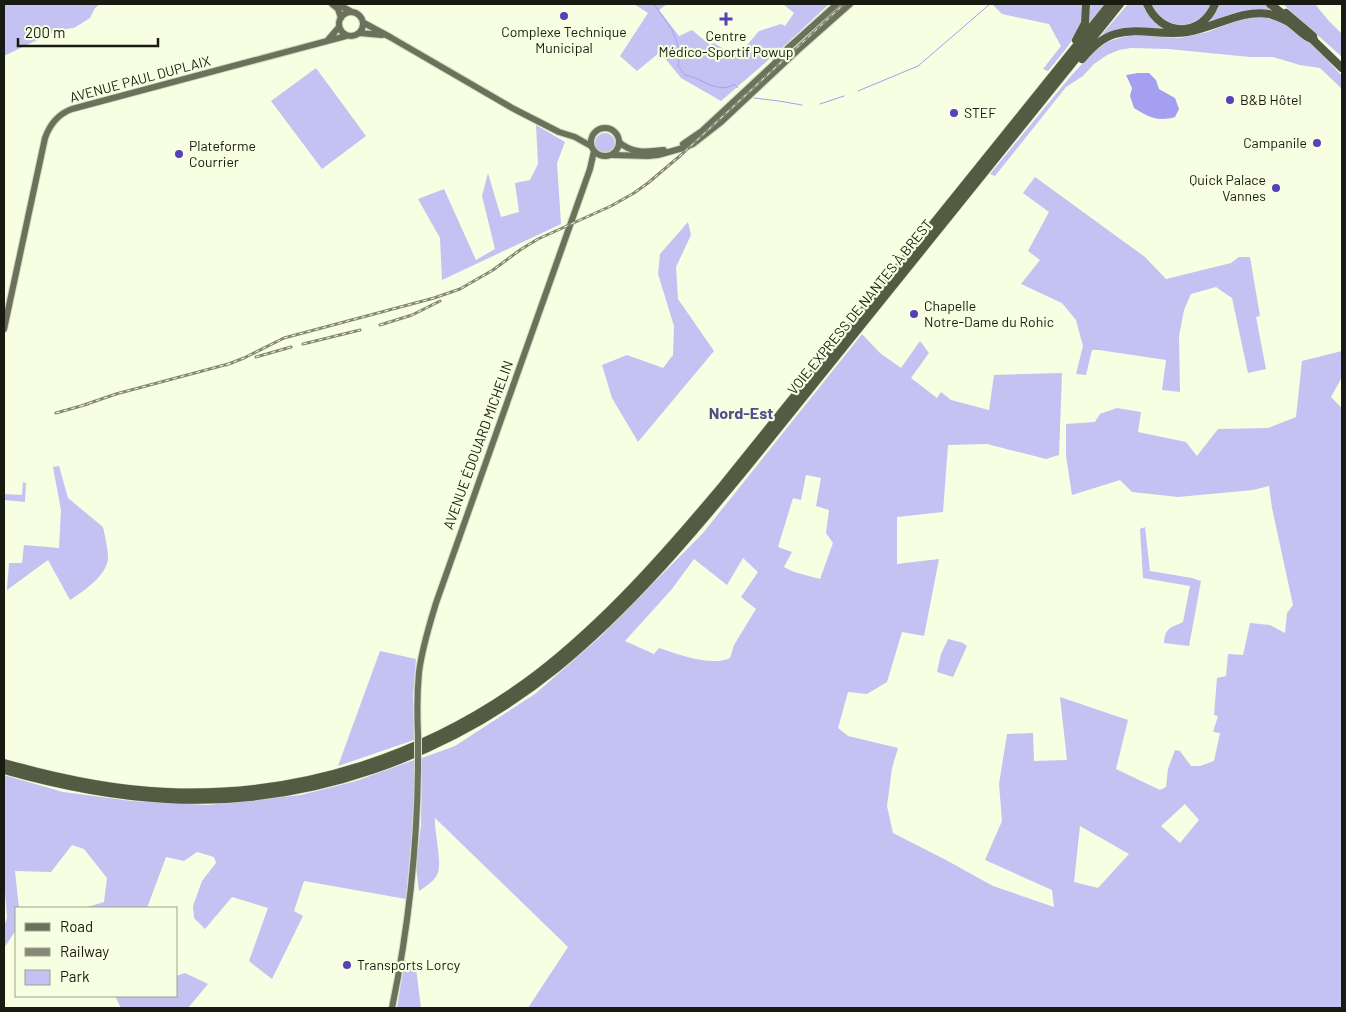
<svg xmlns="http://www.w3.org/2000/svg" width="1346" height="1012" viewBox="0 0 1346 1012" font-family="Barlow,sans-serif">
<rect width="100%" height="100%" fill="#f7fee1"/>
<path fill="#c3c2f3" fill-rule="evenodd" d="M4,4h96l-5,4 -5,10 -16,10 -16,2 -54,26z
M634,4h33l-8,6 20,26 13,-6 18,15 4,-2 23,14 22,-26 22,-7 4,2 9,-13 -11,-9h46l-47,44 -61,53 -40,-23 -21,-26 -23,19 -17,-15 28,-43z
M992,4h92c0,7 -1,13 -3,20 -5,14 -23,35 -33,47l-5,-2 18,-23 -12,-22 -47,-10z
M1088,4h18l-19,24z
M1128,4h138l13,9 -17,-2 -60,16 -21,4 -45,-4 -25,4 -14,9z
M1283,4h32l13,16 14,14v23z
M1256,16c7,1 16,2 23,5 19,5 49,40 63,55v13l-22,-21 -20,-3 -27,-8h-23l-82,-8 -37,-1 -12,2 -12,5 -13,9 -11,12 -17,11 -71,89 -5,-2 80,-97 24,-26 15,-10 18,-5h23l29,2 29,-6 31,-13z
M316,68l50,68 -44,33 -51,-68z
M536,125l29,17 -8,21 4,61 -119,56 -2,-42 -22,-39 26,-10 32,71 19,-11 -13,-53 6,-23 13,44 18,-5 -4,-29 15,-3 8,-16z
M595 143a10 10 0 1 1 20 0a10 10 0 1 1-20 0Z
M1035,177l110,80 21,22 65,-16 8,-6h11l10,59 -4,1 10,52 -18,4 -16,-75 -16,-11 -25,7 -7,16 -5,26 1,56 -18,-2 4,-30 -67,-10h-7l-6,25 -10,-1 7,-28 -7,-26 -14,-17 -41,-19 19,-24 -12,-9 21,-39 -26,-19z
M688,222l3,13 -15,32 2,32 36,52 -76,91 -26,-44 -10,-33 25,-10 36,13 10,-13 1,-29 -16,-52 2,-20z
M862,334l18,19 21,15 19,-27 9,12 -18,25 26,20 4,-6 10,8 38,10 5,-35 68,-2 -3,82 -13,4 -59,-15 -39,1 -5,67 -46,5v47l42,-5 -15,77 -22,-4 -15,50 -20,12 -19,-2 -10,36 10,8 50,12 -6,20 -5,38 6,27 53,27 47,26 61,21 -2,-17 -67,-30 17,-39 -3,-37 8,-50 26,-1 1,28 33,-1 -7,-63 68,23 -12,49 44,21 6,-3 2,-18 7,-19 5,1 11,15h9l14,-5 6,-28 -7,-1 5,-16 -4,-1 3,-37 9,-2 2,-22 15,1 7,-32 20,2 15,8 2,-20 6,-8 -21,-97 -3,-22 -16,4 -75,7 -46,-5 -12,-12 -48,15 -6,-39v-32l29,-2 5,-8 17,-6 24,4 -3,20 48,10 11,14 21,-27 50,-1 28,-11 6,-56 40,-10v26l-11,20 11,11v600h-814l40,-61 -133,-129c-1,14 8,46 2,57 -3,6 -12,12 -18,16l-3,-25 5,-41 1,-67 33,-12 80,-52 64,-56 104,-105zM806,475l15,3 -5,28 13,4 -3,23 7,10 -13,36 -26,-7 -10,-5 8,-15 -14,-5 15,-49 8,2zM743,558l15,14 -17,25 15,12 -22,36 -4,13c-18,9 -53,-4 -71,-10l-5,6 -29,-13 47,-52 22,-30 33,26zM1185,804l14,16 -19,23 -19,-17zM1080,826l49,28 -31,34 -24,-6z
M59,466l9,32 35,29c2,10 5,21 5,31 0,16 -25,34 -38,42l-22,-40 -41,30 2,-27h13l2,-18 35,3 2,-38 -8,-43z
M23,482l3,1 -1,19 -21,-2v-6l18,1z
M1145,527l5,44 42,7 9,3 -12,65 -25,-3c1,-16 7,-15 19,-21l7,-36 -47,-8 -3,-49z
M948,639l15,4 4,3 -14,31 -16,-5 4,-18z
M380,651l36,8 -3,37 1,44 -76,26z
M414,760l2,26 -10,113 -102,-18 -10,30 9,5 -31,63 -23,-18 19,-53 -36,-11 -27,32 -11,-11 -1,-12 9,-25 14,-18 -2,-6 -17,-5 -13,9 -18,-4 -19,51h-63l20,-6 3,-24 -23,-29 -12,-4 -21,27 -36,-1 4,37h-3v22l-12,18v-22l3,-8 -3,-40v-103l59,17 69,9 76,4 93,-10 55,-14z
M405,960l11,8 5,40h-24z
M185,973l23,11 -20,24h-67l-6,-12h61v-20z"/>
<path fill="#a59ff1" d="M1138,73h11l7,7 3,9 16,9 4,11 -4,8c-17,5 -27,0 -41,-9l-4,-12 2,-8 -6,-13z"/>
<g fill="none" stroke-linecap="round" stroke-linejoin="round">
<path stroke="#a59ff1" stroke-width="1" d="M654,4l18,26 8,21 -2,15 7,9c17,3 34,20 49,9l4,4
M858,91l60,-25 72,-62
M754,98l25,3 23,4
M820,104l24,-8"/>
<g stroke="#d3dac0" stroke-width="8">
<path id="major" d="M332,4l6,5 3,9
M337,4l15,8
M339 24a12 12 0 1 1 24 0a12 12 0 1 1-24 0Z
M364,23l26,14 124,72 45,23 16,5 16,9
M360,33l22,2
M327,41l12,-14
M591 142a14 14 0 1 1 28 0a14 14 0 1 1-28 0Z
M619,142c13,12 28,10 45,8
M683,144l19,-13 72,-67 14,-16 49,-44
M612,155l36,1 10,-1 25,-7 10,-4 27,-21 78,-73 52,-46
M4,329l41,-191c5,-14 13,-24 27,-29l274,-73
M418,735c-1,-21 -1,-42 1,-63 3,-24 10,-46 17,-69l154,-434 4,-18
M392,1008c16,-78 25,-159 26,-239"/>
</g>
<g stroke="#d3dac0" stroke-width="9">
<path id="highway" d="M1147,4c14,33 55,34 68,0
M1270,4l18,14
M1286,13l27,23
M1312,39l30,29
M1076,40l9,-17 1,-19
M1082,59c9,-10 19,-21 33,-25 24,-7 48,2 72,-2 28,-4 53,-23 82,-18 7,2 15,5 21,9 8,6 15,15 24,17
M4,763c53,15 108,27 163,29 133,6 263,-37 369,-117 70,-54 129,-121 186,-189l388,-482
M4,770c53,15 107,26 162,29 141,8 282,-43 391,-131 72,-59 132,-130 191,-202l372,-462"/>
</g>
<use href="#major" stroke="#6c715c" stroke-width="6"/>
<use href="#highway" stroke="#555b43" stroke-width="8"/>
<g stroke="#848875" stroke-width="3">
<path id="rail" d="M380,325l32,-10 28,-14
M303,344l57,-14
M256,357l35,-10
M226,365l18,-7 40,-20 150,-40 26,-9 33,-19 27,-20 18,-11 73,-33 23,-13 14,-10 33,-28 163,-151
M81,406l35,-12 116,-31
M56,413l32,-9"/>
</g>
<use href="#rail" stroke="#f7fee1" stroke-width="1" stroke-dasharray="4" stroke-linecap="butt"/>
<g stroke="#d3dac0" stroke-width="8" stroke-linecap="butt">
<path id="major-bridge" d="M418,735v34"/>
</g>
<use href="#major-bridge" stroke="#6c715c" stroke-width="6"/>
</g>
<g fill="#5840b8" stroke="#f7fee1" stroke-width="2">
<circle cx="564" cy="16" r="5"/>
<path d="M723.5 11.5h5v5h5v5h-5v5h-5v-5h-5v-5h5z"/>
<circle cx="1230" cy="100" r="5"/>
<circle cx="954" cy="113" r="5"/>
<circle cx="1317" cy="143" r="5"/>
<circle cx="179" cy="154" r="5"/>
<circle cx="1276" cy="188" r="5"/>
<circle cx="914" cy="314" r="5"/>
<circle cx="347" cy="965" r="5"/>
</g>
<g text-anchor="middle" stroke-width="4.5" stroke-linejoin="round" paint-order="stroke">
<g font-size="14" fill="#191b11" stroke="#f7fee1" text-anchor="start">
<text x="564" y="37" text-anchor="middle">Complexe Technique<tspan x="564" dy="16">Municipal</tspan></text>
<text x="726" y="41" text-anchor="middle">Centre<tspan x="726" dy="16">Médico-Sportif Powup</tspan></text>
<text x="1240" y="105">B&amp;B Hôtel</text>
<text x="964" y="118">STEF</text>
<text x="1307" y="148" text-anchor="end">Campanile</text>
<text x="189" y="151">Plateforme<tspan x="189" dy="16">Courrier</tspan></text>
<text x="1266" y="185" text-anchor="end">Quick Palace<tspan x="1266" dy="16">Vannes</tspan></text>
<text x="924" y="311">Chapelle<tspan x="924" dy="16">Notre-Dame du Rohic</tspan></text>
<text x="357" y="970">Transports Lorcy</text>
</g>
<g font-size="14" fill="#191b11" stroke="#f7fee1">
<text transform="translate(140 79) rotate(-15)" y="5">AVENUE PAUL DUPLAIX</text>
<text transform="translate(860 307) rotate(-51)" y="5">VOIE EXPRESS DE NANTES À BREST</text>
<text transform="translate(478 445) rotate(-70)" y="5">AVENUE ÉDOUARD MICHELIN</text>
</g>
<g font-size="16" font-weight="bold" fill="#524b89" stroke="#f7fee1">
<text x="741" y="419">Nord-Est</text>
</g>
</g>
<rect width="1346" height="1012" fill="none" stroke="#191b11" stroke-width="10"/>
<rect x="15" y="907" width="162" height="90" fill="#f7fee1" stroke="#9ea38e"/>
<rect x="25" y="923" width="25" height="8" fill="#6c715c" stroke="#9ea38e"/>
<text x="60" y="932" font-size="15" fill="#191b11">Road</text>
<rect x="25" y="948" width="25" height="8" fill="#848875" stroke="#9ea38e"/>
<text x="60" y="957" font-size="15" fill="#191b11">Railway</text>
<rect x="25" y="970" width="25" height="15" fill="#c3c2f3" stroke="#9ea38e"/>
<text x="60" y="982" font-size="15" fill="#191b11">Park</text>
<path d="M18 38v8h140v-8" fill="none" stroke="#191b11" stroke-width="2.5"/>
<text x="25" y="38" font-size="15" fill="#191b11" stroke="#f7fee1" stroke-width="4" paint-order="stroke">200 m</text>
</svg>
